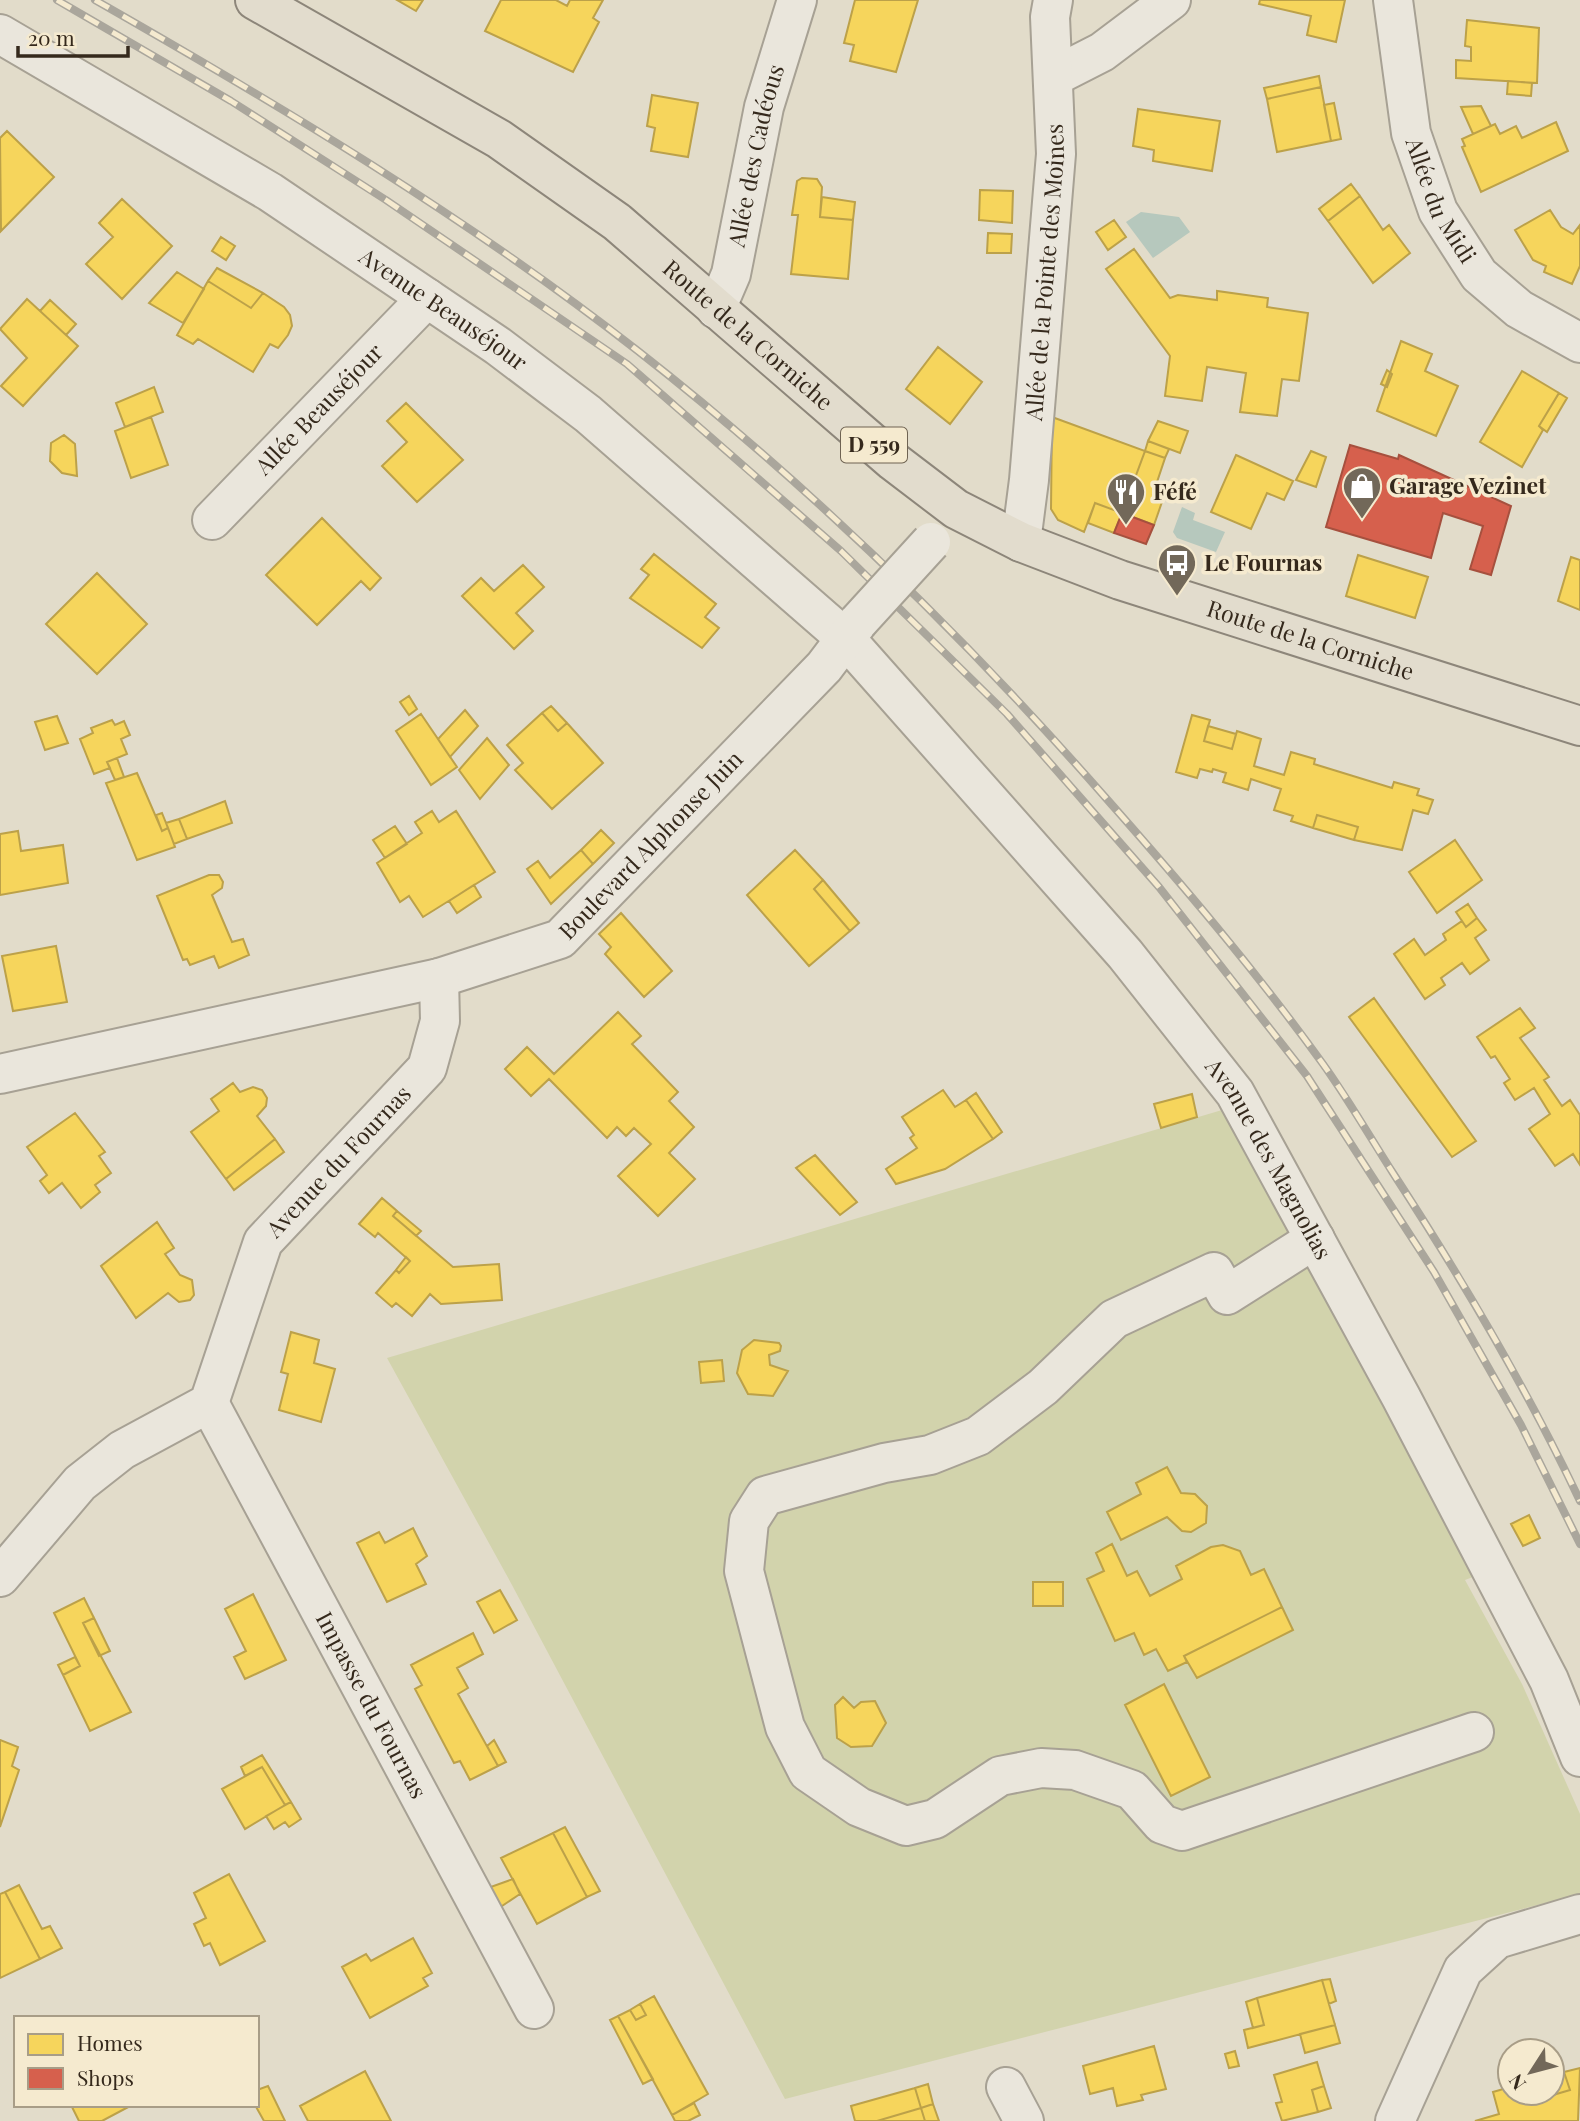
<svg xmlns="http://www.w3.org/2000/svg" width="1580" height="2121" viewBox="0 0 1580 2121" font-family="'Playfair Display',serif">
<rect width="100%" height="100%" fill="#e2dcca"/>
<path fill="#d2d3ac" d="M1222,1110l41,54 215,411 -13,5 57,104 58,130v80l-795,205 -273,-514 -125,-227z"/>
<path fill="#b6c8bd" d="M1141,212l38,5 11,15 -37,26 -27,-36z
M1182,507l13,6 -2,7 32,12 -9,20 -39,-14 -4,-6z"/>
<path fill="#f6d55c" stroke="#bca149" stroke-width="2" d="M397,0h26l-7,11z
M501,0h55l11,6 3,-6h33l-10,18 6,4 -26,50 -88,-41z
M855,0h63l-22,72 -46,-11 4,-16 -10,-2z
M1260,0h85l-9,42 -29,-7 4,-19 -52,-12z
M1467,20l72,8 -2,55 -81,-5v-18l15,1v-14l-6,-1z
M1319,76l2,11 -54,12 -3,-11z
M1508,81l24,2 -1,13 -24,-2z
M1321,87l10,54 -54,11 -10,-53z
M652,95l46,8 -10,54 -37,-6 4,-23 -8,-2z
M1334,103l7,36 -10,2 -7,-36z
M1481,106l10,20 -18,8 -12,-27z
M1138,109l82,12 -8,50 -59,-10 1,-11 -21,-4z
M1556,122l12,29 -87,41 -19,-45 3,-1 -3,-7 33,-15 5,10 16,-8 6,12z
M7,131l47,46 -53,54 -1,-93z
M802,178l15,1 5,8 -2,30 33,3 -5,59 -57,-5 7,-59h-6l5,-34z
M1351,184l9,12 -32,25 -9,-12z
M980,190l33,1 -1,32 -33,-3z
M1360,196l23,34 6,-5 21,28 -37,30 -45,-62z
M822,197l33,5 -2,18 -33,-3z
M122,199l50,47 -50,53 -36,-35 27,-27 -14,-14z
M1550,210l11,17 12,7 7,-9v41l-8,18 -28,-12 2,-6 -13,-6 -18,-30z
M1114,220l12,17 -18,13 -12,-18z
M988,233l24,1 -1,19h-24z
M221,237l14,9 -9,14 -14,-9z
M1134,249l36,49 8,-3 39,5v-9l51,7 -1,9 41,6 -9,68 -17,-2 -5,37 -37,-4 6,-39 -39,-6 -5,34 -37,-5 5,-40 -64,-87z
M217,268l46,25 -12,15 -43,-27z
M177,272l27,17 -21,34 -34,-20z
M208,281l43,27 12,-15 21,14 6,8 2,11 -4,9 -10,13 -8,-4 -17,28 -55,-33 -5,5 -16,-9z
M27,299l51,47 -55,60 -22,-20 26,-28 -27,-29z
M50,300l26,24 -10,11 -26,-24z
M1401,341l31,13 -7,17 33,15 -22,50 -59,-25z
M938,347l44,35 -32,42 -44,-35z
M1387,370l5,4 -5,13 -6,-3z
M1522,371l37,22 -20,33 4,4 -21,37 -42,-25z
M154,387l9,25 -38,15 -9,-24z
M1559,393l8,5 -20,34 -8,-6z
M406,403l57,57 -46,42 -35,-36 25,-24 -20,-21z
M151,417l17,48 -37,13 -16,-47z
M1052,417l93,34 -23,62 -27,-10 -11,29 -26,-12 -7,-11z
M1158,421l30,10 -8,22 -32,-12z
M64,435l11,9 2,32 -15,-3 -12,-12 1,-18z
M1148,441l21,8 -4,9 -20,-7z
M1145,451l20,7 -12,36 10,5 -9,26 -32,-12z
M1311,451l15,6 -10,30 -20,-7z
M1236,455l57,26 -9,19 -17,-7 -16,36 -40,-17z
M1095,503l27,10 -8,20 -26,-10z
M322,518l59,60 -11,12 -9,-9 -44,44 -51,-50z
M654,554l62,50 -11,13 14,11 -17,20 -72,-50 19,-23 -8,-6z
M1358,555l70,22 -13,41 -69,-22z
M1571,557l9,3v50l-22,-9z
M523,565l21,22 -28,26 17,18 -19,18 -52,-53 19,-18 13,13z
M97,573l50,51 -50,50 -51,-50z
M409,696l8,13 -8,6 -9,-13z
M551,706l16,17 -9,8 -16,-18z
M465,710l13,16 -28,31 -12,-18z
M542,713l16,18 9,-8 36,40 -51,46 -37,-39 8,-7 -16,-18z
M421,714l36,53 -26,18 -35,-54z
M1192,715l18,5 -6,21 28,8 5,-18 24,8 -7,27 30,9 7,-23 24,7 -1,5 78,24 2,-6 25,7 -2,6 16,5 -5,14 -15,-4 -11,40 -48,-10 4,-13 -41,-12 -4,13 -22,-7 2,-5 -19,-6 7,-21 -30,-10 -3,11 -25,-8 3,-9 -13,-4 -1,3 -12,-3 -3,9 -21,-6z
M57,716l11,27 -23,7 -10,-28z
M112,720l3,5 9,-4 6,14 -9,4 6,15 -20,8 3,6 -16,6 -14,-35 13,-6 -2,-5z
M1208,726l28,8 -4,15 -28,-8z
M487,738l22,27 -29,34 -21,-29z
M117,758l7,19 -9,3 -8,-18z
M137,773l25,58 6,-3 7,19 -38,13 -31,-77z
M225,801l7,22 -45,16 -8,-20z
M432,811l7,11 17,-11 39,61 -72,45 -14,-21 -9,6 -23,-39 45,-30 -7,-11z
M162,813l6,15 -6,3 -6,-16z
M1317,815l41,12 -4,13 -41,-12z
M179,819l8,20 -13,5 -8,-21z
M395,826l12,18 -22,14 -12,-18z
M601,830l13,13 -21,21 -12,-14z
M18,831l3,20 42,-6 5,38 -68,12v-61z
M1455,840l27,40 -45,33 -28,-41z
M581,850l12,14 -42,40 -24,-35 11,-8 12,17z
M795,850l28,30 -9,9 36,42 -41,35 -62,-71z
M209,875h10l4,7 -1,6 -10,7 20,47 11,-3 6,16 -30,13 -5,-12 -24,9 -3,-6 -4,1 -26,-64z
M823,880l36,43 -9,8 -36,-42z
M474,885l7,12 -24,16 -8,-12z
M1468,904l9,14 -11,9 -10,-15z
M621,913l51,58 -28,26 -39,-43 6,-7 -12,-13z
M1477,918l9,12 -11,8 14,22 -19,14 -8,-11 -21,15 4,7 -20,14 -31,-45 20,-15 11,16 21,-15 -3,-6 19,-13 4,6z
M56,946l11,56 -54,9 -11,-55z
M1374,998l102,143 -24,16 -103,-140z
M1520,1008l15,20 -15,10 29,39 -5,3 18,26 8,-6 10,15v50l-7,-11 -18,12 -26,-37 21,-15 -16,-26 -19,12 -11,-17 6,-4 -15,-23 -4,2 -14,-21z
M618,1012l23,24 -9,8 46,48 -9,9 25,26 -25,26 26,26 -37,37 -40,-40 33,-32 -17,-16 -8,8 -9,-9 -10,11 -58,-59 -18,17 -26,-27 22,-22 27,27z
M233,1083l7,9 13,-5 9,3 5,8 -1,8 -9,10 18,23 -49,40 -35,-47 28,-21 -8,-12z
M943,1090l12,17 11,-7 27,39 -48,30 -49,15 -10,-15 31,-21 -7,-10 4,-3 -12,-18z
M976,1093l26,39 -9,7 -27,-39z
M1192,1094l5,23 -36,11 -7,-24z
M75,1113l30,39 -6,4 12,17 -16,12 5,7 -19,16 -19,-25 -13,10 -9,-12 7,-6 -20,-28z
M275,1139l9,13 -50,38 -8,-11z
M815,1155l42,47 -17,13 -44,-47z
M382,1198l15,13 -4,5 60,51 46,-3 3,36 -61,4 -11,-10 -18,22 -16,-13 -4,4 -16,-14 20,-23 3,3 11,-12 -32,-28 -3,4 -16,-13z
M397,1211l24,20 -5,5 -23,-20z
M157,1222l17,26 -9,6 15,21 12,5 2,15 -4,5 -11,2 -11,-9 -32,25 -35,-52z
M406,1257l4,4 -11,12 -3,-3z
M291,1332l28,8 -5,23 21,6 -14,53 -42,-12 9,-36 -7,-2z
M754,1340l25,3 2,3 -1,5 -11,4 1,10 18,6 -15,25 -25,-2 -11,-21 5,-23z
M722,1360l2,21 -23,2 -2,-21z
M1167,1467l14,26 14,1 12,12 -1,17 -15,9 -9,-1 -15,-14 -46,23 -14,-28 34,-18 -5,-11z
M1529,1515l11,23 -17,8 -12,-22z
M413,1528l14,28 -11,8 10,20 -39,18 -30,-59 22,-11 6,11z
M1112,1544l15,32 10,-5 13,25 32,-17 -6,-13 35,-19 12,-2 17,6 11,24 13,-6 18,38 -98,49 3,6 -19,9 -12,-22 -12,6 -10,-22 -19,8 -28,-62 17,-8 -8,-18z
M1033,1582h30v24h-30z
M500,1590l17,30 -23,13 -17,-31z
M253,1594l33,66 -41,19 -11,-22 12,-6 -21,-42z
M84,1598l10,20 -11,5 48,89 -41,19 -27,-56 17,-9 -26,-53z
M1282,1607l11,23 -96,48 -13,-22z
M94,1618l16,33 -11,5 -16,-33z
M473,1633l10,21 -26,14 11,20 -10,6 40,72 -28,14 -10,-19 -6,2 -39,-74 7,-4 -11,-20z
M75,1657l5,9 -17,9 -5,-10z
M1164,1684l46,93 -39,19 -46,-91z
M843,1697l11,11 7,-6 14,-1 11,22 -14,23 -21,1 -14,-9 -2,-33z
M0,1740l18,7 -6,19 7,4 -19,57z
M494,1740l12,22 -8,4 -11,-20z
M262,1755l29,47 -6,3 -23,-38 -17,9 -4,-9z
M262,1767l23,38 -40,24 -23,-40z
M291,1802l10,17 -12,8 -4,-5 -11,7 -8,-13z
M565,1827l35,64 -13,6 -34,-64z
M553,1833l34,64 -50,27 -36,-66z
M229,1874l36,67 -45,24 -10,-22 -6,3 -10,-22 12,-6 -12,-25z
M513,1879l7,15 -24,16 -11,-21z
M19,1885l23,44 8,-3 12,22 -22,11 -35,-67z
M5,1892l35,67 -40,19v-84z
M413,1938l19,35 -9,5 5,8 -58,32 -28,-51 24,-13 5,7z
M1330,1979l6,22 -7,3 -7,-24z
M1322,1980l13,45 -87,23 -4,-18 20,-5 -7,-27z
M654,1996l54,98 -36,21 -54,-99 12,-6 6,10 10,-5 -6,-11z
M1257,1998l7,27 -11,3 -7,-26z
M640,2004l6,11 -10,5 -6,-10z
M618,2016l35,63 -10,5 -33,-64z
M1335,2025l5,18 -35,10 -5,-19z
M1154,2046l12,43 -25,6 2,5 -26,6 -4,-18 -23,6 -7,-28z
M1235,2051l4,15 -10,2 -4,-14z
M1317,2062l7,24 -12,4 6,22 -36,9 -6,-18 6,-1 -8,-27z
M1580,2068l-2,53h-103l24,-7 -6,-22 17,-5v6h24l2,7 34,-10 -6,-18z
M365,2071l26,50h-83l-8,-15z
M1564,2072l6,18 -34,10 -2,-7h18v-17z
M928,2084l5,20 -12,4 -6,-20z
M268,2086l17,35h-21l-9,-16 2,-15z
M1324,2086l7,22 -13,4 -6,-22z
M915,2088l6,20 -44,13h-22l-4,-15z
M694,2103l6,12 -12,6h-13l-3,-6z
M933,2104l6,17h-14l-4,-13z
M71,2105h61l-30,16h-23z
M921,2108l4,13h-48z"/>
<path fill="#d6604d" stroke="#a6503e" stroke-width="2" d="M1350,445l48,14 1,-4 112,51 -20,69 -21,-6 13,-43 -40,-13 -12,45 -105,-31z
M1122,513l32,12 -8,19 -32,-11z"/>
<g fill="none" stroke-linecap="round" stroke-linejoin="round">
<g stroke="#a7a194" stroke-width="42">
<g id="minor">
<path id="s1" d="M1393,0l18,133 27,78 41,64 40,34 61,34"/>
<path id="s2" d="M0,34l270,158 228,154 90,68 257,224 280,316 110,139 166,304 148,283 31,77"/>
<path d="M1053,77l49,-25 69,-52"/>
<path id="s3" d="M716,309l15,-35 33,-167 33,-107"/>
<path id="s4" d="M212,520l215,-222"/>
<path id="s5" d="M1021,542l8,-62 27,-326 -6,-137 3,-17"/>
<path id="s6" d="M0,1074l439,-96 121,-39 264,-272 34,-45"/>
<path d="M1315,1239l-88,56 -13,-23 -100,47 -71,68 -65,49 -48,19 -46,8 -119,33 -16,25 -5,50 41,156 23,45 51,35 47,19 29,-7 65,-43 41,-8 34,2 57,20 30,34 20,7 292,-99"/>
<path id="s7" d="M209,1403l325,606"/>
<path id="s8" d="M0,1577l80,-94 42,-33 87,-47 54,-161 164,-174 13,-47 -1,-43"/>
<path d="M1006,2087l18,34"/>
<path d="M1395,2121l68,-151 34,-31 83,-25"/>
</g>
</g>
<g stroke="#8d867a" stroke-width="42">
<g id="major">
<path id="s9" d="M255,0l244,139 118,83 276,239 63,48 65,33 99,38 460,146"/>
</g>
</g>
<use href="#minor" stroke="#eae6dc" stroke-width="38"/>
<use href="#major" stroke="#e2dccd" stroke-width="38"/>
<g stroke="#aaa69c" stroke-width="8">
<path id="rail" d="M57,0l174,101 155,99 241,164 214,187 166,163 152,173 148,189 127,196 87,153 59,119
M95,0c186,106 373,218 543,351 170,133 325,284 467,446 76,86 151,174 218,267 25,35 47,73 70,109 69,106 133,214 187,328"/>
</g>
<use href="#rail" stroke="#f5eacf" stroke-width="5" stroke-dasharray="16" stroke-linecap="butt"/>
<g stroke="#a7a194" stroke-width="42" stroke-linecap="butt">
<path id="minor-bridge" d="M858,622l73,-80"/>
</g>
<use href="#minor-bridge" stroke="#eae6dc" stroke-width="38"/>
</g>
<defs>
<g id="shop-pin" transform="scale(2.0125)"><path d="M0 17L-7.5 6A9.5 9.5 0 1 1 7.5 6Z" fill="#726859" stroke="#f5eacf"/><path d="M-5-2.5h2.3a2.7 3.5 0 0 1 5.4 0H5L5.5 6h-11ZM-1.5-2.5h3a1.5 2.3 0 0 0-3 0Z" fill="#fff"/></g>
<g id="restaurant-pin" transform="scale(2.0125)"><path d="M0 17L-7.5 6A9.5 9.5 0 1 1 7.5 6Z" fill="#726859" stroke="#f5eacf"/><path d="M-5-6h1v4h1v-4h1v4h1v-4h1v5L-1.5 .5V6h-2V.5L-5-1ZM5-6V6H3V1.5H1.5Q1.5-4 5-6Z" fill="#fff"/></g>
<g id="bus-pin" transform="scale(2.0125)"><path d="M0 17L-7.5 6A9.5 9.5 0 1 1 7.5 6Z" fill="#726859" stroke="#f5eacf"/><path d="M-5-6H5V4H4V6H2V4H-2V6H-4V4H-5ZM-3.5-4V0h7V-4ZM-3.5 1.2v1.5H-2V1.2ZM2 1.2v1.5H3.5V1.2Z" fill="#fff"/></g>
</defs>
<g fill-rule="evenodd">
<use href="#shop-pin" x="1362" y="486"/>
<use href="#restaurant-pin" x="1126" y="492"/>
<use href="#bus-pin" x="1177" y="563"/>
</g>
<g text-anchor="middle" stroke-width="7" stroke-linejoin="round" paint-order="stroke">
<rect fill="#f5eacf" stroke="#6f6352" stroke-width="2" x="841" y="427.5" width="66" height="35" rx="5"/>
<g font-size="21" font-weight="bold" fill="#35291c">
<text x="874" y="452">D 559</text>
</g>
<g font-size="23" fill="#35291c" stroke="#f5eacf">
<text dy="8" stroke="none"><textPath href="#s3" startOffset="159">Allée des Cadéous</textPath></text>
<text dy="8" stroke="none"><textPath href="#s1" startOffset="208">Allée du Midi</textPath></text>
<text dy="8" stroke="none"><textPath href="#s5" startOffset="271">Allée de la Pointe des Moines</textPath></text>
<text dy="8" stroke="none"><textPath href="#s2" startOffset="522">Avenue Beauséjour</textPath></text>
<text dy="8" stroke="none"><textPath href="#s9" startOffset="598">Route de la Corniche</textPath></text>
<text dy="8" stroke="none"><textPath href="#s4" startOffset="154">Allée Beauséjour</textPath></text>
<text dy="8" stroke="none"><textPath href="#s9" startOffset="1248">Route de la Corniche</textPath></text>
<text dy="8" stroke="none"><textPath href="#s6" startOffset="707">Boulevard Alphonse Juin</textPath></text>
<text dy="8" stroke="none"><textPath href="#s2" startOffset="1715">Avenue des Magnolias</textPath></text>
<text dy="8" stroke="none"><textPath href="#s8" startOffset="556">Avenue du Fournas</textPath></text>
<text dy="8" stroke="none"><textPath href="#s7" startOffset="343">Impasse du Fournas</textPath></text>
</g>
<g font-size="23" font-weight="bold" fill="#35291c" stroke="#f5eacf" text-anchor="start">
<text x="1389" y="494">Garage Vezinet</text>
<text x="1153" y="500">Féfé</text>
<text x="1204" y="571">Le Fournas</text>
</g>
</g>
<rect x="14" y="2016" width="245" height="91" fill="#f5eacf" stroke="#a89d87" stroke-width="2"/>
<rect x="28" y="2034" width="35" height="21" fill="#f6d55c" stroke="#a89d87" stroke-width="2"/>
<text x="77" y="2051" font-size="21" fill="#35291c">Homes</text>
<rect x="28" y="2068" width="35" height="21" fill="#d6604d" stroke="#a89d87" stroke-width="2"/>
<text x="77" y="2086" font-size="21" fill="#35291c">Shops</text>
<g transform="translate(1531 2072) rotate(234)"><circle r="33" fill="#f5eacf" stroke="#a89d87" stroke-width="2"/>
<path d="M0-5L12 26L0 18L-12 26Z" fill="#726859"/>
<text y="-10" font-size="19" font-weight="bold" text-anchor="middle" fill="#35291c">N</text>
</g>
<path d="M18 46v10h110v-10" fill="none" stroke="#35291c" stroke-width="3.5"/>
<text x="28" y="46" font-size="21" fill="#35291c" stroke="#f5eacf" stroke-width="5" paint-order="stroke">20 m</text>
</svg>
